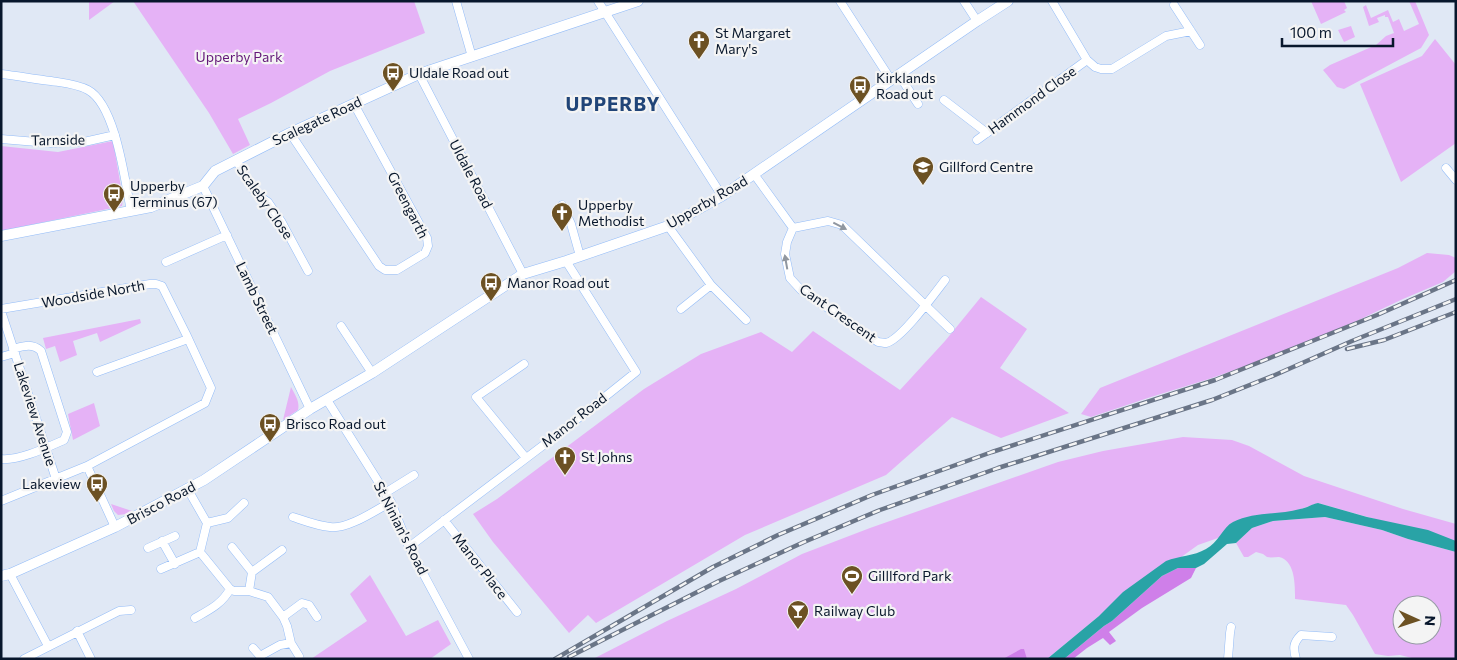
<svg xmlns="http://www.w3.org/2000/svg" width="1457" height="660" viewBox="0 0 1457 660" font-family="Commissioner,sans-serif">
<rect width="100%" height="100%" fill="#e0e8f5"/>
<path fill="#e5b2f6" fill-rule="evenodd" d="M89,1h26l-26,19z
M133,1h281l11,32 -95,38 -59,32 -33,16 12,26 -17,9 -24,-41z
M1311,1h33l3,7 -3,2 2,2 -25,12z
M1409,1h6l14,34 -8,13 -77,41 -7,-2 -14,-17 7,-5 46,-20 10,-9 8,-3 -6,-16h-3v-2l-8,3 2,4 -10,4 -6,-19 3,-2 5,13 17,-8 5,12 6,-3 5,12 15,-7z
M1351,26l4,11 -11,5 -6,-12z
M1435,39l21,26v78l-55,39 -41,-98 62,-28z
M113,141l10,58 -1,7 -121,25v-85l57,6z
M1427,253l22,2 7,3v13l-13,11 -40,17 -57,27 -69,29 -68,24 -58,18 -60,20 -10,-3 19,-26 298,-120z
M981,297l46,32 -27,39 69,45 -68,25 -49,-21 -66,58 -141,60 -149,88 -8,-8 -19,18 -76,-91 -20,-28 24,-15 147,-110 57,-35 60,-22 31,20 21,-21 87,59 45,-49z
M140,319l1,4 -41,19 -3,-9 -24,8 4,14 -17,7 -5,-16 -9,3 -3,-11z
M291,387c4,8 9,14 7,23l-15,10z
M94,403l6,23 -27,14 -5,-26z
M1183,437l49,3 17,6 55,30 99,33 53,15v18l-138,-39 -120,42 -99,71 -52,43h-454l74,-38 69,-32 66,-35 68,-26 188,-66 45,-11z
M111,504l21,7 -5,3 -9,1 -4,-4z
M1325,517l57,13 26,9 48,13v107h-40l-16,-4 -12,1 -13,-2 -22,-39 -7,-10 -51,-6c0,-12 1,-38 -16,-42 -4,0 -8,1 -12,0l-4,-3 -7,-2 -8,5h-4l-8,-14 16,-15 21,-7zM1402,605h30v30h-30z
M370,575l36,61 32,-16 13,24 -21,15h-119l56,-38 -17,-27z"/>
<path fill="#cf7fe9" d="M1178,568h18l-5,10 -49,30 -33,24 7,9 -6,4 -7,-7 -16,10 -14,11h-9l40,-33 8,-5 50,-45z
M1021,649h3l3,10h-24z"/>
<path fill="#29a3a6" d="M1318,503l49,14 61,13 28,11v11l-48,-13 -26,-9 -57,-13 -52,4 -21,7 -16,15 -9,1 -23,20 -8,4h-18l-16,8 -50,45 -8,5 -40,33h-17l52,-43 24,-24 43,-31c13,-5 28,-5 40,-12 12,-6 17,-22 27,-27 20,-10 45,-7 67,-13 7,-1 12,-5 18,-6z"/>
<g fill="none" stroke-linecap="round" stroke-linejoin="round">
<g stroke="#93bcf8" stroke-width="9">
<path id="street" d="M456,1l16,56
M598,1l124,195
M840,1l51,79
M964,1l13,20
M1052,1l35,59 8,7 6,2h11l54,-33 25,-5
M1174,5l26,40
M1,74c17,2 33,5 50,7 13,2 26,3 37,9 28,15 37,92 43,121
M419,74l104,200
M899,75l19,29
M944,100l43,33
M290,133l89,133 6,4h12l28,-17 3,-7 -1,-8 -73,-134
M1,139l48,4 35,-1 31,-7
M977,140l110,-80
M236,160l20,34 12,8 13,19 27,50
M1446,168l10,12
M754,174l39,54
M203,186l107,223
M562,205l9,19 9,32
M668,226l43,59 35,35
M793,228l-6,14 -2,12 5,24 11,12 77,52c2,0 6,1 8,1 15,-3 49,-50 59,-63
M793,228l35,-7 14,4 108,104
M166,262l61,-27
M1,309l149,-25h6l6,2 24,48 25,54 -6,15 -118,63 -86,35
M681,309l30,-24
M1,311l55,168
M341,326l31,47
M1,357l14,-4
M524,364l-48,33 50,61
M97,372l91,-33
M327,400l64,102 18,45 60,112
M1,459c18,2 47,-12 63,-19l3,-8 -26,-81c-9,-8 -17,-5 -28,-2
M87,466l28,61
M187,488l20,35 -7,29 30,37 4,2h15l19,6 15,20 4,9 4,17 8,13
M385,493l29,-18
M293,517c12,4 25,9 37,10 17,3 46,-17 61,-25
M444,520l73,92
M207,523l21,-5 16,-15
M162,541l13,23
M232,547l20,25
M409,547l157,-119 70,-56 -70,-111
M148,548l27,-12
M161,569l39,-17
M10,574l38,72
M249,591l3,-19 30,-22
M283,617l19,-14 7,2 8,12
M195,618c14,-8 27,-14 35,-29
M77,631l14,28
M253,648l7,8 20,-11 11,-2
M24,659l95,-48 12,-1
M1228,659l2,-26 1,-6
M1296,659c-3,-11 -3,-16 5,-24l31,2"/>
</g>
<g stroke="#93bcf8" stroke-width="11">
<path id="secondary" d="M1,236l150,-29 52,-21 12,-15 75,-38 129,-59 219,-73
M1,576l9,-2 105,-47 89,-47 106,-71 62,-36 151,-99 43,-13 102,-35 54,-30 255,-175 31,-20"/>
</g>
<use href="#street" stroke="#fff" stroke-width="8"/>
<use href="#secondary" stroke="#fff" stroke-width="10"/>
<g stroke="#6a7587" stroke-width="4.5">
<path id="rail" d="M1347,349l37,-9 72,-28
M569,657l150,-76 85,-39 76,-32 118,-42 214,-68 63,-25 77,-34 104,-42
M555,659l158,-92 65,-32 94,-40 120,-43 223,-72 162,-65 79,-35"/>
</g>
<use href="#rail" stroke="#f4f4f4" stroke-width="2.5" stroke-dasharray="8" stroke-linecap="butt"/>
</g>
<defs><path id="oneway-solid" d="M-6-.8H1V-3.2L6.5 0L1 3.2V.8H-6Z" transform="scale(1.25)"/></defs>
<g fill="#9097a0">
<use href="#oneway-solid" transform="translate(840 226) rotate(27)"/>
<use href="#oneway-solid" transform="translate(786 262) rotate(-100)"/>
</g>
<defs>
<g id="church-pin" transform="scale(1.125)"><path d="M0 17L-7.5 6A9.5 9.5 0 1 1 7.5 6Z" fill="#6c5123" stroke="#f4f4f4"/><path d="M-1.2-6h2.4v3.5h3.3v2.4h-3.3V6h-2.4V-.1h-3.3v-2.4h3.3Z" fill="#fff"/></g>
<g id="bus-pin" transform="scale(1.125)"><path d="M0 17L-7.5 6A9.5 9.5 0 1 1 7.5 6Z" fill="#6c5123" stroke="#f4f4f4"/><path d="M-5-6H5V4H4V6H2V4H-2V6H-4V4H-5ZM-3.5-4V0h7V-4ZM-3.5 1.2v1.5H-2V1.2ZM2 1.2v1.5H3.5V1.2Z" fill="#fff"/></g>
<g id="school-pin" transform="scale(1.125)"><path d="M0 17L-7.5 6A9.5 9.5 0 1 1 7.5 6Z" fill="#6c5123" stroke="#f4f4f4"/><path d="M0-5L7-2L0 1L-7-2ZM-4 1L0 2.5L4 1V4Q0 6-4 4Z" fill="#fff"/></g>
<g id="stadium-pin" transform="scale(1.125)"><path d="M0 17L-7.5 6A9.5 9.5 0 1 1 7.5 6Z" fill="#6c5123" stroke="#f4f4f4"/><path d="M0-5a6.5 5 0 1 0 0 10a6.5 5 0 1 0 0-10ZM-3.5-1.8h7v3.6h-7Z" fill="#fff"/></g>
<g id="bar-pin" transform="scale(1.125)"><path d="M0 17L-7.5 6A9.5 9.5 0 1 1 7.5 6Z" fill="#6c5123" stroke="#f4f4f4"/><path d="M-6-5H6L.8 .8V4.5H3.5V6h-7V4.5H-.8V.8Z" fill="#fff"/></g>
</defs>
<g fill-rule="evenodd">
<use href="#church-pin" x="699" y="41"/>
<use href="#bus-pin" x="393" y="73"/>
<use href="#bus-pin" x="860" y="86"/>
<use href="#school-pin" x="923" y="167"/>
<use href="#bus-pin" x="114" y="194"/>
<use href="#church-pin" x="562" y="213"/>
<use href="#bus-pin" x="491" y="283"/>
<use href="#bus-pin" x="270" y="424"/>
<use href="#church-pin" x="565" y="457"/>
<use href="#bus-pin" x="97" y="484"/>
<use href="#stadium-pin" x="852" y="576"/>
<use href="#bar-pin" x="798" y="611"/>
</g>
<g text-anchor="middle" stroke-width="4.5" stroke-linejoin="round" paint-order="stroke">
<g font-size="14" fill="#08172c" stroke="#f4f4f4" text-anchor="start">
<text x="715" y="38">St Margaret<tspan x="715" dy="16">Mary's</tspan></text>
<text x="409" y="78">Uldale Road out</text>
<text x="876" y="83">Kirklands<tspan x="876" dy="16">Road out</tspan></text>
<text x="939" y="172">Gillford Centre</text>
<text x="130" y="191">Upperby<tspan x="130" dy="16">Terminus (67)</tspan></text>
<text x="578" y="210">Upperby<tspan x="578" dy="16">Methodist</tspan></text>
<text x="507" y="288">Manor Road out</text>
<text x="286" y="429">Brisco Road out</text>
<text x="581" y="462">St Johns</text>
<text x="81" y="489" text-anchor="end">Lakeview</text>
<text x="868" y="581">Gilllford Park</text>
<text x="814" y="616">Railway Club</text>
</g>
<g font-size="14" fill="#641979" stroke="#f4f4f4">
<text x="239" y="62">Upperby Park</text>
</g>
<g font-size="14" fill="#08172c" stroke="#f4f4f4">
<text transform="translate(1032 100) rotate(-36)" y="5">Hammond Close</text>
<text transform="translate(317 121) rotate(-25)" y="5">Scalegate Road</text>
<text transform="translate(58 140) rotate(-1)" y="5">Tarnside</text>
<text transform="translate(471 174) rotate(62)" y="5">Uldale Road</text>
<text transform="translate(265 202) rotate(55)" y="5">Scaleby Close</text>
<text transform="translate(707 202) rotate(-30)" y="5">Upperby Road</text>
<text transform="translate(408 205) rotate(63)" y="5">Greengarth</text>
<text transform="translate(93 294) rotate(-10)" y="5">Woodside North</text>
<text transform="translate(257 298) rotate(64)" y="5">Lamb Street</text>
<text transform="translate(838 313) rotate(35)" y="5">Cant Crescent</text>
<text transform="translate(35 414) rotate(72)" y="5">Lakeview Avenue</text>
<text transform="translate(574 420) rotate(-38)" y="5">Manor Road</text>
<text transform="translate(161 503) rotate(-28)" y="5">Brisco Road</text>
<text transform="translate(401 528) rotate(63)" y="5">St Ninian's Road</text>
<text transform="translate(480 566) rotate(52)" y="5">Manor Place</text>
</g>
<g font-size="19" font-weight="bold" letter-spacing="1" fill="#214578" stroke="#f4f4f4">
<text x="613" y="111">UPPERBY</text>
</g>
</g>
<rect width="1457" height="660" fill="none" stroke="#08172c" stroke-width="5"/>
<g transform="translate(1417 620) rotate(93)"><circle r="24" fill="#f4f4f4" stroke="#969ca4"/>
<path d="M0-4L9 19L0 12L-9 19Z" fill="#6c5123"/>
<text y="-8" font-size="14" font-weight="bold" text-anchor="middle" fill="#08172c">N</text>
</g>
<path d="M1282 38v8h111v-8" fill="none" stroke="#08172c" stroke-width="2.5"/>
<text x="1290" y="38" font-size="15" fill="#08172c" stroke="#f4f4f4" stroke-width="4" paint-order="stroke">100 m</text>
</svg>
